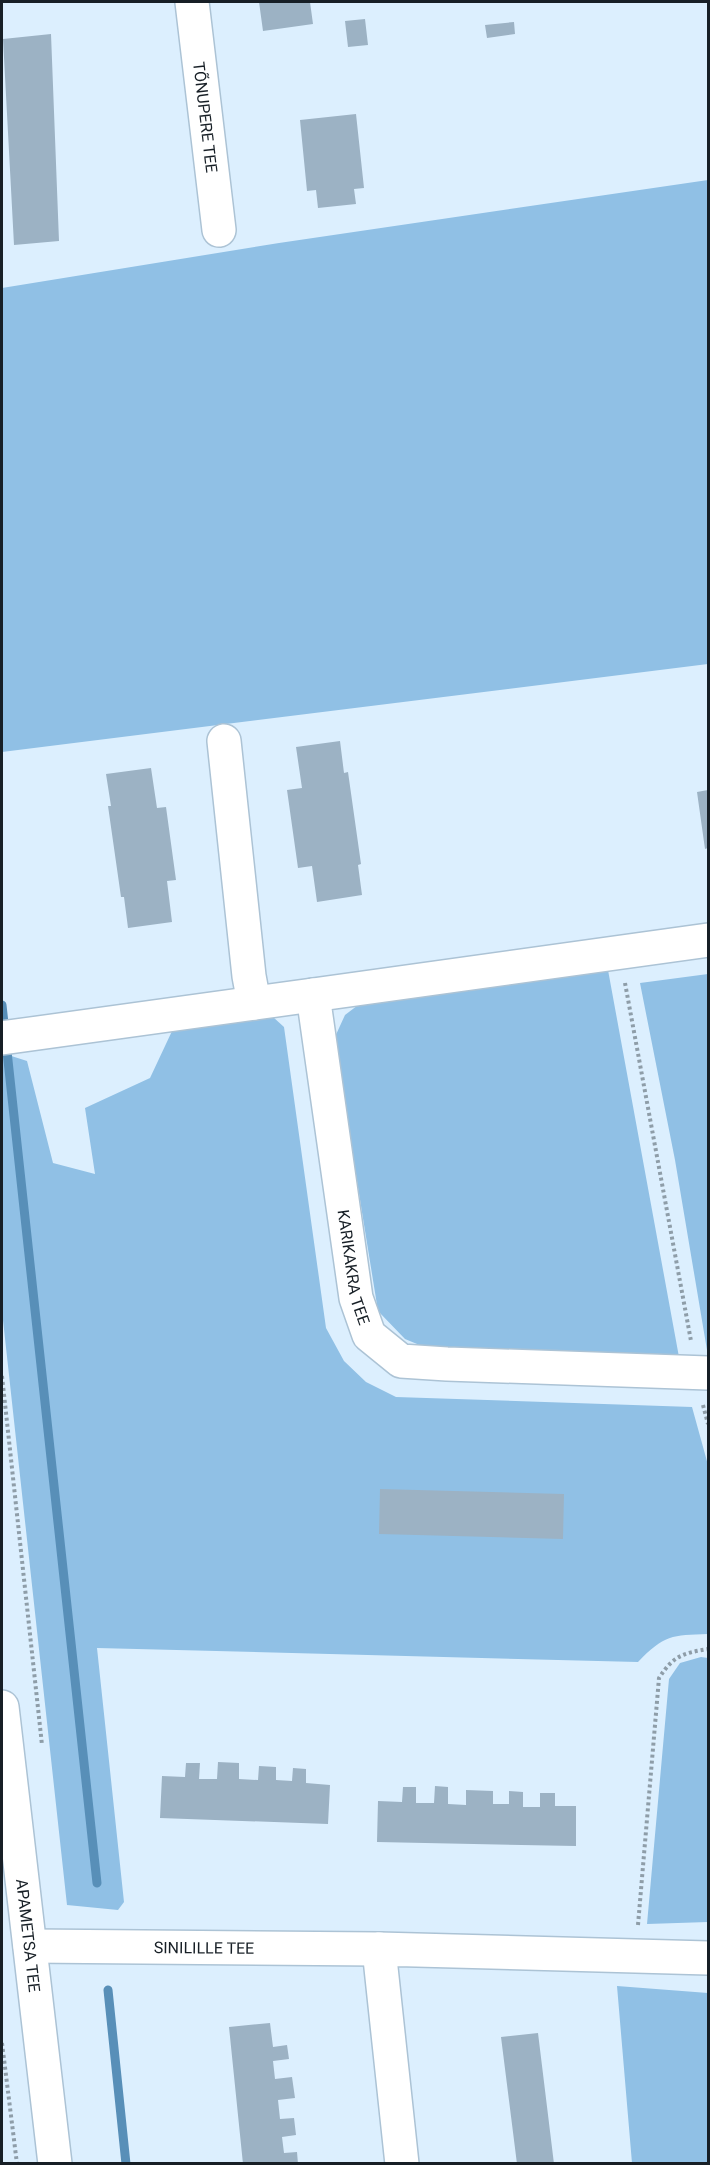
<svg xmlns="http://www.w3.org/2000/svg" width="710" height="2165" viewBox="0 0 710 2165" font-family="Roboto,sans-serif">
<rect width="100%" height="100%" fill="#dceffe"/>
<path fill="#90c0e5" d="M708,180v484l-706,88v-464l277,-45z
M608,970l71,387 -245,-6 -29,-12 -27,-28 -44,-272 11,-24 21,-16z
M708,974v382l-33,-196 -35,-177z
M254,1015l19,2 11,10 42,301 18,33 22,21 30,15 296,10 16,58v169c-36,1 -44,1 -70,28l-541,-14 27,254 -6,8 -51,-5 -65,-594v-258l25,8 26,102 42,11 -10,-66 65,-30 23,-49z
M701,1657l7,1v264l-61,2 22,-245 11,-16z
M617,1986l91,7v170h-76z"/>
<g fill="none" stroke-linecap="round" stroke-linejoin="round">
<path stroke="#588fb8" stroke-width="9" d="M2,1005l95,878
M108,1990l18,174"/>
</g>
<path fill="#9cb2c4" d="M259,2h51l3,22 -50,7z
M365,19l3,26 -20,2 -3,-26z
M514,22l1,12 -28,4 -2,-13z
M51,34l8,207 -45,4 -11,-206z
M356,114l8,74 -10,1 2,15 -38,4 -2,-18 -9,1 -7,-71z
M340,741l4,32 4,-1 13,92 -3,1 4,30 -45,7 -5,-36 -14,2 -11,-78 15,-2 -6,-41z
M151,768l6,40 9,-1 10,73 -9,1 5,41 -44,6 -4,-31h-3l-13,-91h3l-5,-32z
M708,790v58l-3,1 -8,-57z
M380,1489l184,5 -1,45 -184,-5z
M218,1762l21,1v16l19,1 1,-14 17,1v13l16,1 1,-13 13,1v14l24,2 -2,39 -168,-6 2,-42 23,1 1,-14h14l-1,16h18z
M435,1786l13,1v17l18,1v-15l27,1v13h16v-13l14,1v15h17v-14h15v13h21v40l-199,-4 1,-41 24,1 1,-15h13v16h18z
M270,2023l3,24 14,-2 2,14 -16,2 2,18 17,-2 3,21 -17,2 2,19 14,-1 2,17 -14,2 2,16 13,-1 1,12h-55l-14,-137z
M538,2033l16,131h-37l-16,-127z"/>
<g fill="none" stroke-linecap="round" stroke-linejoin="round">
<g stroke="#acc3d5" stroke-width="36">
<g id="minor">
<path id="s1" d="M192,2l27,228"/>
<path d="M224,741l25,235 5,27"/>
<path id="s2" d="M708,940l-395,55 43,303 13,37 32,26 46,3 261,9"/>
<path d="M2,1038l311,-43"/>
<path id="s3" d="M2,1707l53,457"/>
<path id="s4" d="M30,1946l349,3"/>
<path d="M402,2164l-23,-215 329,9"/>
</g>
</g>
<path stroke="#8e9da8" stroke-width="4" stroke-dasharray="3 3" stroke-linecap="butt" d="M625,983l66,358
M2,1376l40,369
M703,1405l5,19
M638,1925l21,-247c14,-22 24,-25 49,-29
M2,2043l15,121"/>
<use href="#minor" stroke="#fff" stroke-width="33"/>
</g>
<g text-anchor="middle" stroke-width="6" stroke-linejoin="round" paint-order="stroke">
<g font-size="16" fill="#171f26" stroke="#f5fafe">
<text dy="6" stroke="none"><textPath href="#s1" startOffset="116">TÕNUPERE TEE</textPath></text>
<text dy="6" stroke="none"><textPath href="#s2" startOffset="674">KARIKAKRA TEE</textPath></text>
<text dy="6" stroke="none"><textPath href="#s3" startOffset="230">APAMETSA TEE</textPath></text>
<text dy="6" stroke="none"><textPath href="#s4" startOffset="174">SINILILLE TEE</textPath></text>
</g>
</g>
<rect width="710" height="2165" fill="none" stroke="#171f26" stroke-width="6"/>
</svg>
